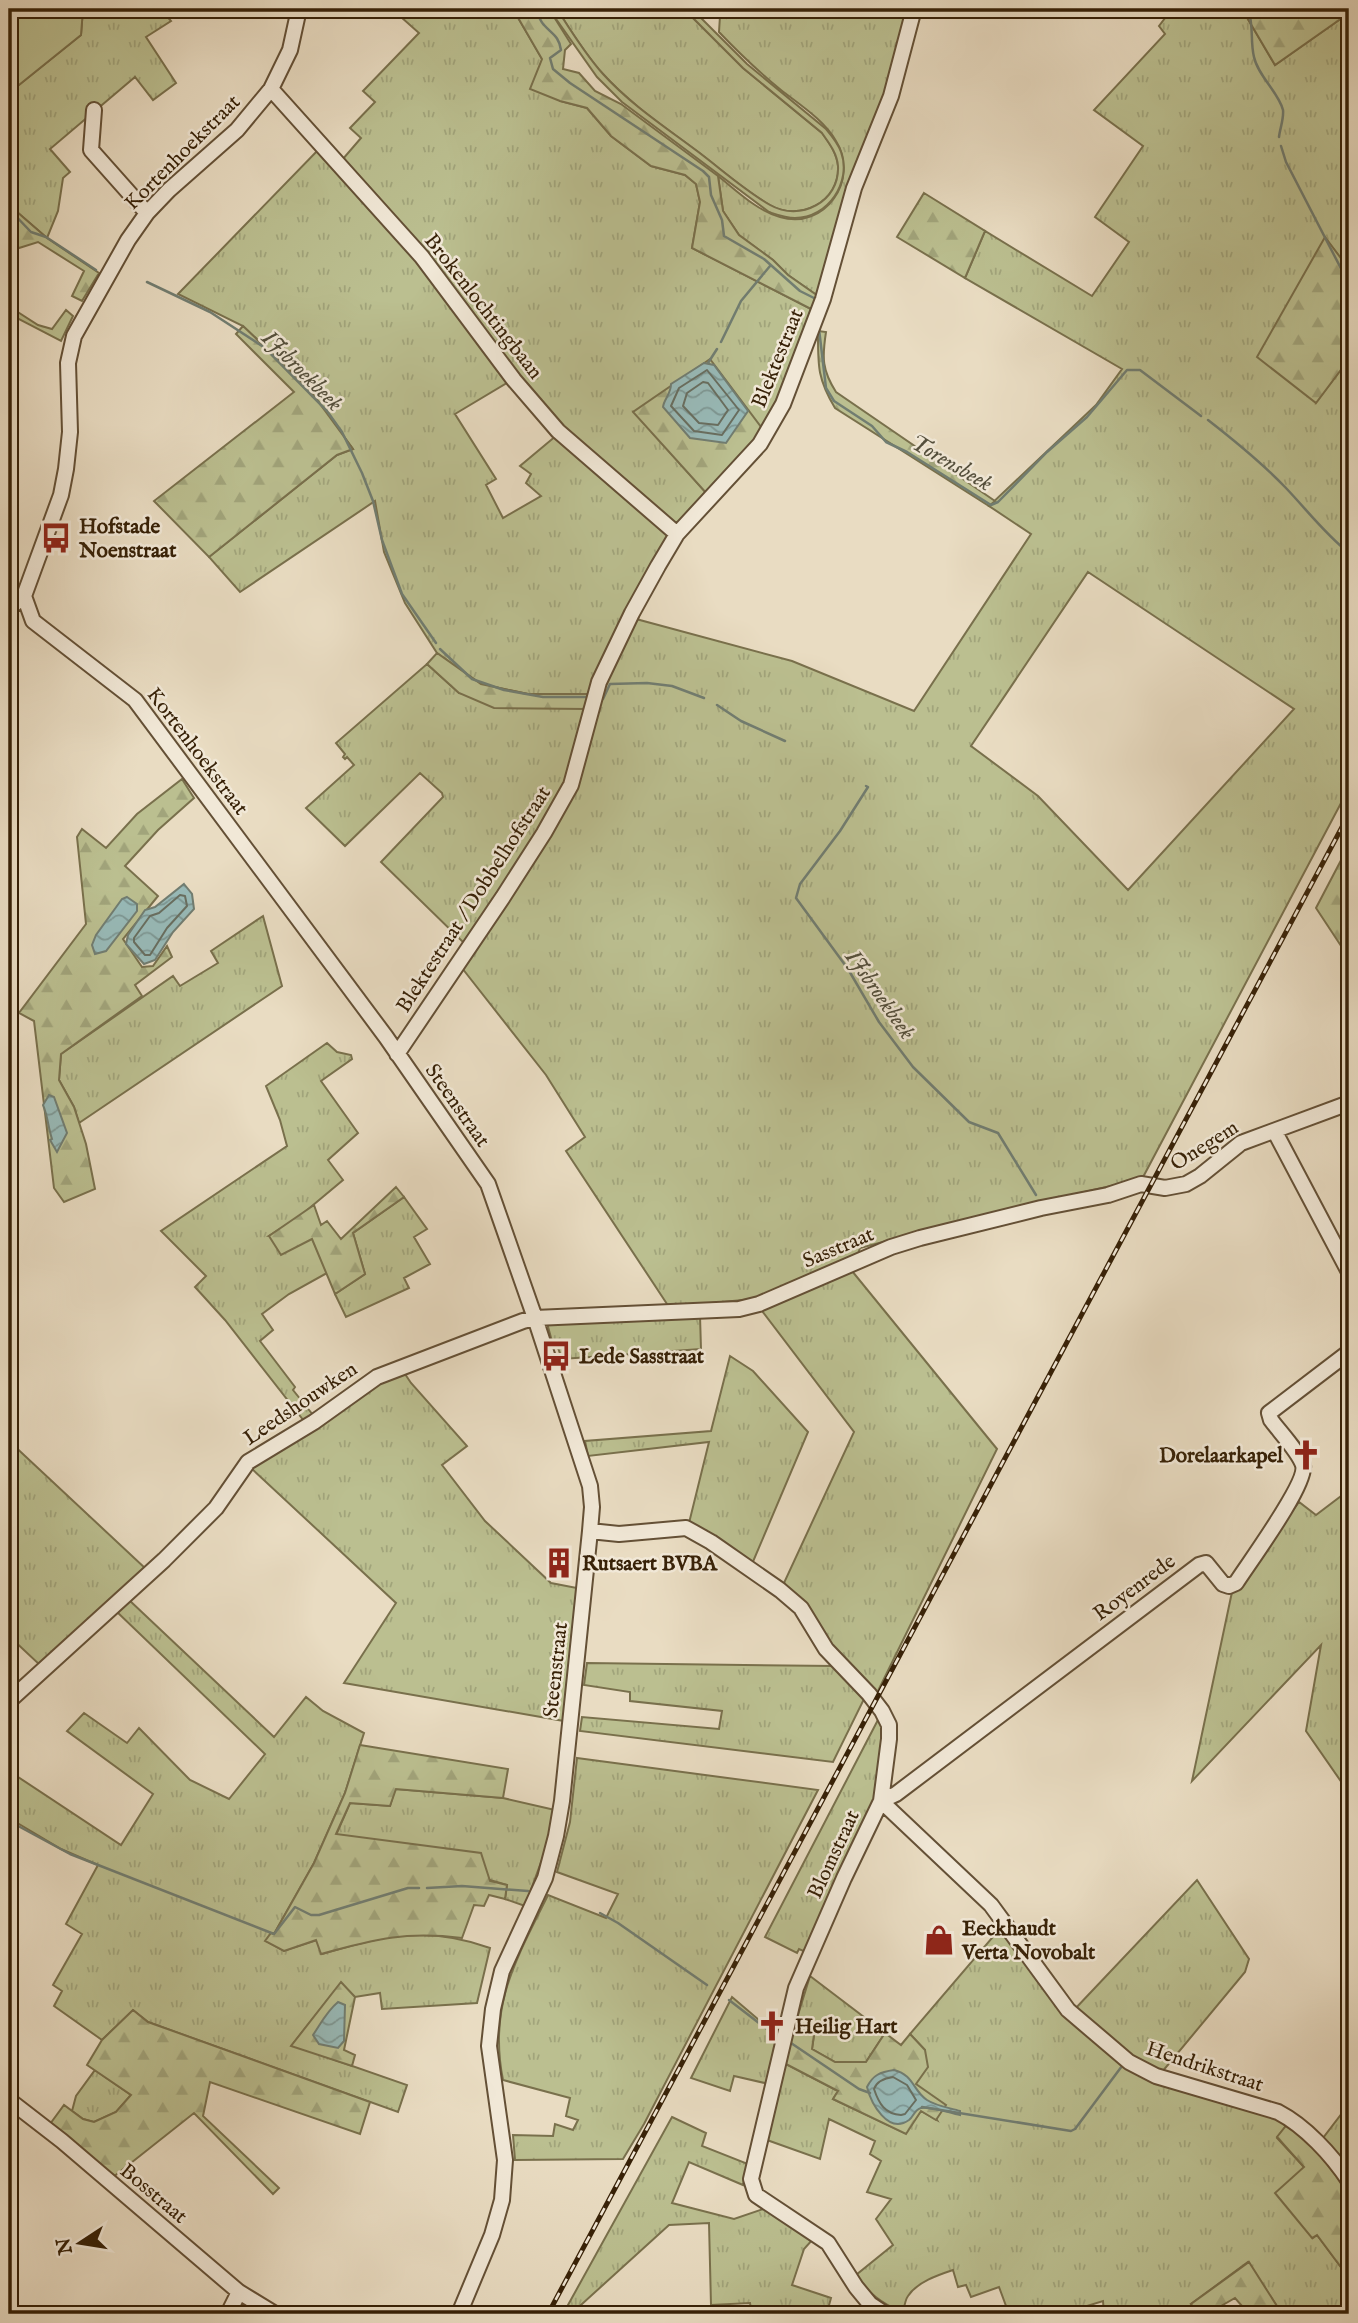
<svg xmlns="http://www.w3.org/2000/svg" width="1358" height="2323" viewBox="0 0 1358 2323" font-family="'IM FELL English',serif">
<defs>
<pattern id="grass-tufts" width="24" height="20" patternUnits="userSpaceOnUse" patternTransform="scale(1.75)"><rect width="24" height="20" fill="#bbbf90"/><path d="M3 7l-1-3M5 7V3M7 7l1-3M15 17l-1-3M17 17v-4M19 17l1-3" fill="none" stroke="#a1a47b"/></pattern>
<pattern id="forest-firs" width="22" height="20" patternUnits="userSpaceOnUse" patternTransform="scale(1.75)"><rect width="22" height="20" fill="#bbbf90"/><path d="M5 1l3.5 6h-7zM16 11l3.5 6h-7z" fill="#a1a47b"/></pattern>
<pattern id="water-waves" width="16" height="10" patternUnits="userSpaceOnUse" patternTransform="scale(1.75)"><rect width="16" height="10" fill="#98bab8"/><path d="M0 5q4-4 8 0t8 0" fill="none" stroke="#7d9794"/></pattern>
</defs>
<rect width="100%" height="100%" fill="#e9dcc2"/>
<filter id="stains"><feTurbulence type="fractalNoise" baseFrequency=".00286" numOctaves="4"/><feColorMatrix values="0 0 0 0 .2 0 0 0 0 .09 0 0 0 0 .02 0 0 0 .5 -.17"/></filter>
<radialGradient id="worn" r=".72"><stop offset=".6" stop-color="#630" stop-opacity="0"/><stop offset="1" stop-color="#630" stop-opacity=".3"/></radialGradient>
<path fill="url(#grass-tufts)" stroke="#79704c" stroke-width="2" fill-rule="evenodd" d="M83,9h78l10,12 -25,16 30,46 -23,17 -18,-23 -85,72 20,23 -7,6 -5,33 -11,27 -38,-33v-112l72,-58z
M392,9h121l29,50 18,42 27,7 24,28 40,30 34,9 11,9 4,18 -8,46 119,61 -14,46 -33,76 -130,-19 74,83 -31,34 -112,-96 -223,-273 19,-22 -11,-10 25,-26 -12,-11 56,-58z
M557,9h127l59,59 79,65c7,10 15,20 16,33 2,36 -39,56 -68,39 -26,-15 -49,-36 -73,-54 -32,-24 -67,-47 -94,-77 -18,-20 -32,-43 -46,-65z
M730,9h13l18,8 3,-8h145v8l-91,279 -30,-21 -15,-15 -34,-25 -16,-24 -5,-35c18,14 39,35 62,41 45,14 80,-38 56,-76 -12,-21 -36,-36 -55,-51 -22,-18 -42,-37 -62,-58l1,-16 6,2z
M1172,9h70l33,56 74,-52v256l-24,-31 -9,164 33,-43v429l-207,391 -143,32 -139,37 -8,23 145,178 -121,246 -30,-32 -63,-78 71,-153 -101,-133 -84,8 -103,-156 19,-14 -39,-62 -84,-107 113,-178 32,-111 29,-60 156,42 122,50 117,-177 -42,-28 107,-101 26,-36 -157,-91 20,-47 107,65 37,-54 -34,-25 48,-71 -49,-36 71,-76 -6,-8zM1088,572l206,137 -166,181 -90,-94 -67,-50z
M320,148l101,111 89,122 -55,33 41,65 -10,6 17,33 38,-22 -15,-13 5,-9 -11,-8 37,-31 115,100 -81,159h-63l-47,-10 -44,-31 -32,-50 -21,-51 -9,-51 -135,91 -31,-35 128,-102 16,-6 -44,-60 -66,-63 -65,-32z
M427,664l32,29 127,16 -16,68 -24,45 -81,122 -84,-82 62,-65 -1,-4 -22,-20 -75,73 -39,-38 48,-43 -7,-8 -2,2 -2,-2 2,-3 -9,-11z
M263,916l19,70 -203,137 -5,-16 -15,-27 2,-26 112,-78 7,10 38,-23 -7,-12z
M327,1043l10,9 14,3 1,4 -31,22 37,52 -30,27 15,20 -43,36 -31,20 43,2 15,35 -38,21 -27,20 11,16 -13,11 35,46 -2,3 20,25 -9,6 -79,-101 -30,-33 11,-11 -45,-45 126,-85 -7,-26 -14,-34z
M404,1197l23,32 -13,8 16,27 -26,14 5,10 -63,29 -11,-23 30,-20 -12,-41z
M700,1316l1,33 -139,10 -4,-11 -5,-3 -6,-22z
M730,1356l23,15 55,61 -56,132 -63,-41 20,-81 -121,14 -3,-15 126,-10z
M403,1371l8,12 56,63 -25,19 43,56 66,62 26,5 -13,133 -220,-38 52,-80 -145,-135c51,-32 98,-71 152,-97z
M9,1441l137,128 -104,98 -33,-31z
M1349,1490v303l-43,-62 15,-86 -129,136 40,-189 67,-90 17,13z
M128,1599l146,138 32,-40 17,14 41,22 -19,60 -31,70 -40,71 -3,-1 -5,8 18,10 33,-11 5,14c62,-18 104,-29 168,-6l-13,55 -95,6 -2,-16 -25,4 -14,-14 -49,62 115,40 -9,27 -250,-90 -15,-12 -31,30 -48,-34 8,-15 -9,-6 29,-51 -16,-10 32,-59 -37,-16 -52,-31v-47l112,74 32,-51 -86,-63 17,-18 43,30 12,-15 51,52 39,19 36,-45 -149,-143z
M587,1663l247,3 31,31 -32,65 -253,-31 2,-14 137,12 3,-18 -92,-10v-9l-46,-7z
M880,1716l5,7 -4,69 -73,161 -9,-4 -2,4 -32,-16z
M577,1758l241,32 -174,334 -21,35 -108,1 -2,-25 40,1 2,-12 18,6 5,-10 -12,-4 4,-18 -67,-18c-15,-75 13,-120 45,-185l58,23 12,-24 -61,-22 13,-50z
M395,1789l108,9 52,12 -11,44 -19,52 -20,-7 2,-14 -171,-50 14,-32 40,3z
M1197,1880l52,79 -4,13 -83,100 -34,-15 -54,-47z
M1003,1925l111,131 175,66 -12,16 27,29 9,71 4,-3 32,43v36h-67l-34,-52 -57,42 8,10h-95l-1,-13 -42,13h-52l-10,-27 -28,10 -5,-12 -8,2 -5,-17c-15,5 -36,12 -45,26 -3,4 -4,12 -5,17 -22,-10 -34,-19 -47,-38l37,-30 -17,-26 15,-20 -24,-7 14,-31 -11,-7 5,-13 -46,-22 -9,40 -53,-19 17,-77 54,28 -5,8 72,34 16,-22 16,9 -21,-36 9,-34 -15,-16z
M810,1976l75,57 -19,29h-31l-23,-13 2,-14 -20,-7z
M732,1997l47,40 -10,47 -35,-8 -4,15 -39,-13z
M95,2070l36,25 -15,17 -22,10 -11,-3 -11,-8 4,-15z
M1349,2104v70l-29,-32z
M672,2117l34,16 -4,13 46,18 -5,21 -54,-23 -17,41 62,16 32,-11 48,30 -10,11 -12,36 39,13 -3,11 -15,-2 -2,7h-59l-2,-11 -39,2 -2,-82 -40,2 -98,89h-8z"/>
<path fill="url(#forest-firs)" stroke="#79704c" stroke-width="2" d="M513,9h36l22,35 -6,6 -2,19 16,4 16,18 26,13 97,72 5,35 16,24 34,25 15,15 30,21 -7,13 -119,-61 8,-46 -4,-18 -11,-9 -34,-9 -40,-30 -24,-28 -27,-7 -30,-12 12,-30z
M1242,9h107v4l-74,52z
M924,193l61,38 -20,47 -68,-41z
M9,205l38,33 52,35 -17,28 -10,-5 12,-25 -46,-29 -19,6 -10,-13z
M1325,237l24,32v90l-33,44 -59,-46z
M9,297l1,10 28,18 14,4 14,-19 7,6 -12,25 -52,-27z
M243,326l66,63 44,60 -16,6 -128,102 -55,-56 140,-109 -58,-58z
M818,331l8,1c-4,26 -4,38 10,60l159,109 -6,5 -154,-98c-18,-30 -17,-43 -17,-77z
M710,359l54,72 -56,64 -75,-83z
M437,653l44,31 47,10h63l-5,15 -92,-1 -35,-15 -32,-29z
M182,779l12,19 -36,32 -33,36 33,30 -35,43 19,28 11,-1 14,-20 5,11 -37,28 7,11 -81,58 -2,26 15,27 12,37 9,45 -31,13 -10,-14 -20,-167 -15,-8 67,-89 -9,-87 5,-8 24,19 31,-34z
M1349,845v113l-33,-50z
M396,1187l8,10 -51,36 12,41 -30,20 -23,-55 -31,16 -12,-19 45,-31 7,20 6,-4 14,18z
M360,1745l148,24 -5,29 -107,-9 -6,17 -40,-3 -14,31 145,19 9,28 17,4 -2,14 -16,-4 -5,11 -10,-1 -12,33c-56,-7 -87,1 -141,16l-5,-14 -32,11 -19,-10 6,-8 3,1 40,-71 31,-70z
M341,1982l14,15 -11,53 11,5 -3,11 -61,-20z
M133,2010l15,12 222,80 -10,32 -150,-52 -7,34 76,72 -6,6 -79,-81 -82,65 -62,-54 14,-19 19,14 11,3 22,-10 15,-17 -44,-30 15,-25z
M794,2028l20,7 -2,14 23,13h31l19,-29 16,12 9,-11 15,16 3,17 -12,17 30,21 -10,15 -15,-9 -15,23 -73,-35 5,-8 -54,-28z
M1289,2122l31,33 29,38v85l-32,-43 -5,3 -37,-45 29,-26 -27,-30z
M1249,2262l33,52h-33l-14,-16 -28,16h-8l-8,-10z"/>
<path fill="#bbbf90" stroke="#79704c" stroke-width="2" d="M9,9h74l-2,26 -72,58z
M549,9h8c14,22 28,45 46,65 27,30 62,53 94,77 24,18 47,39 73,54 30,17 70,-3 68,-39 -1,-13 -9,-23 -16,-33l-79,-65 -59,-59h8l55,55 79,65c6,7 12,14 15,23 11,30 -13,66 -46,66 -9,0 -17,-3 -26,-6l-147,-110 -25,-25z"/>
<path fill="url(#water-waves)" stroke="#717d71" stroke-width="2" d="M704,363l10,2 34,46 -22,32 -36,-5 -27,-31c1,-8 8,-13 8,-23z
M184,884l8,10 2,15 -21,23 -18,28 -11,4 -18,-20 2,-9 17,-25 10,-3z
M127,897l10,7v7l-31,40 -11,3 -3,-9 4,-10 26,-36z
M49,1095l5,2 13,36 -10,19 -7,-12 2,-1c-4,-12 -4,-22 -9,-34z
M338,2002l7,3 -1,36 -6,7 -19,-4 -6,-9c8,-12 14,-24 25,-33z
M894,2070c20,5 19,21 33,30 9,6 23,8 33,11v4c-11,-2 -28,-9 -39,-7 -7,2 -7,8 -12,12 -21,15 -38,-17 -42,-33 6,-12 13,-15 27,-17z"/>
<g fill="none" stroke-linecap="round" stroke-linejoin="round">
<path stroke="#686e60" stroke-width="2" d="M707,370l32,40 -17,25 -28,-4 -23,-25 8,-18z
M703,382l5,1 20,27 -10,15 -19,-2 -16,-17 4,-13z
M180,895l5,1 2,10 -20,22 -17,27h-5l-11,-13v-4l16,-22 9,-3z
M893,2077l14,8 9,15 -11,14 -4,1c-16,-1 -22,-11 -27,-26 3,-8 11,-11 19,-12z"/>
<path stroke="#717d71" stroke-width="2.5" d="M535,9c3,5 5,12 9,16 8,9 15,11 17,25l-11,8 3,11 17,14 133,88 6,6 2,18 11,25 2,16 40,23 36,32 14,7
M1248,9c6,16 2,32 6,48 4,19 25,36 29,53 1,9 -3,18 -4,27
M1281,146l5,16 63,122
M9,209l22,23 15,5 50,33
M147,282l63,30 55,36 62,63 15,21 20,41 11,28 9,39 20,54 34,49
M819,329l7,59 8,13 38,25 14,16 21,10 84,53 7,-3 49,-50 40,-35 40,-47h13l61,46
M721,342l20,-41 29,-35
M708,363l9,-14
M1208,420c27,21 53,42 77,67 22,23 40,47 64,66
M440,649l32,30 32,11 39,7h47
M600,699h3l7,-15 37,-1 25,3 32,12
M717,705l24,16 44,20
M866,786l2,1 -28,44 -40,53 -4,14 52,71 31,53 34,45 56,55 29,11 38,62
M9,1821l61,33 204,80 21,-27 16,8h8l89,-27h11
M427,1888l35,-2 66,5
M600,1913l18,10 89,62
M729,2000l47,36
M791,2043l68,46 11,4
M922,2107l149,24 4,-2 47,-63"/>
<g stroke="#645036" stroke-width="18">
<path id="minor" d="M299,9l-9,41 -19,39 -34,41 -68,60 -22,23 -19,27 -54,96 -6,27 2,69 -4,37 -5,26 -37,101 9,25 102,79 251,337 102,147 47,134 55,168 2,21 -2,24 -28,270 -6,35 -11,42 -43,93 -9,38 -4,37 16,114 -3,40 -10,35 -33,79
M271,89l151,168 92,123 44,51 119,103
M94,110l-3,40 56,63
M9,609l15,-13
M397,1054l106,-157 41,-64 27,-48 28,-103 33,-69 26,-47 19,-32 83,-90 23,-40 40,-105 31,-111 37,-92 23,-87
M1275,1132l74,140
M590,1531l29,3 67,-6 25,14 69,48 21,18 25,41 43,45 13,17 7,14v14l-8,62 -37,77 -48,110 -45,191 5,16 72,48 28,44 14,17 15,10
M9,1701l155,-141 52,-52 32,-46 66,-40 63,-45 146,-56 12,-3 204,-9 20,-5 132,-57 29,-9 121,-30 67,-13 33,-11 24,4 21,-4 14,-8 41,-33 108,-40
M881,1801l15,-7 303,-229 7,-2 17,21 6,2 7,-3c12,-19 72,-100 67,-118 -4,-13 -24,-34 -32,-45l-2,-7 80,-61
M881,1801l110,104 77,105 61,52 27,14 122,36c27,14 54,43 71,69
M9,2100l53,41 177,151 36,22
M228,2314l11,-22"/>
</g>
<use href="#minor" stroke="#f1e8d7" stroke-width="14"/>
<g stroke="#372107" stroke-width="5">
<path id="rail" d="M548,2314l801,-1500"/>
</g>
<use href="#rail" stroke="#f1e8d7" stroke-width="2.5" stroke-dasharray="8" stroke-linecap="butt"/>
</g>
<defs>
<g id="bus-bare" transform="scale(2.415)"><path d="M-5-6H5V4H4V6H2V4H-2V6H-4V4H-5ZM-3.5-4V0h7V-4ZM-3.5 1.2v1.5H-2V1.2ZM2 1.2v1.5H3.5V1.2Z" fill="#8f2418" stroke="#f1e8d7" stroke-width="2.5" paint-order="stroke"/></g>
<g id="church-bare" transform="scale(2.415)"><path d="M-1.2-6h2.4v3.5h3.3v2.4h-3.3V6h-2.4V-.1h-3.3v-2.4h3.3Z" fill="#8f2418" stroke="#f1e8d7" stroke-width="2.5" paint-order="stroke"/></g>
<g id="building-bare" transform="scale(2.415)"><path d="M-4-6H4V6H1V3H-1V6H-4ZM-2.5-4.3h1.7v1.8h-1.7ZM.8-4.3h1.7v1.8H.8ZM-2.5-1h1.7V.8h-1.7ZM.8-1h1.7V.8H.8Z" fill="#8f2418" stroke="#f1e8d7" stroke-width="2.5" paint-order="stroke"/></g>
<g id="shop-bare" transform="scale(2.415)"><path d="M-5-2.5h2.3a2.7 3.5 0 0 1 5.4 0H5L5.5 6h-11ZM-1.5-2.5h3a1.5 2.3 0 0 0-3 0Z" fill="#8f2418" stroke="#f1e8d7" stroke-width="2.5" paint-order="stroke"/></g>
</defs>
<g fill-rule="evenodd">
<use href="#bus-bare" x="56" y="538"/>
<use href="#bus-bare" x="556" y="1356"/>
<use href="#church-bare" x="1306" y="1455"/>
<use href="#building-bare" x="559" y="1563"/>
<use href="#shop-bare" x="939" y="1940"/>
<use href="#church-bare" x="772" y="2026"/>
</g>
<g text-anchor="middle" stroke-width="5" stroke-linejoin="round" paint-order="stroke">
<g font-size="21" fill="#372107" stroke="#f1e8d7">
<text transform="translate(182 152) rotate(-45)" y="7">Kortenhoekstraat</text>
<text transform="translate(484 306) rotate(52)" y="7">Brokenlochtingbaan</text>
<text transform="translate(777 358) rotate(-68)" y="7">Blektestraat</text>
<text transform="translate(198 751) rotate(53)" y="7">Kortenhoekstraat</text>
<text transform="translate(473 899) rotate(-57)" y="7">Blektestraat / Dobbelhofstraat</text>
<text transform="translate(458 1105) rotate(55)" y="7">Steenstraat</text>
<text transform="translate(1204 1145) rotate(-32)" y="7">Onegem</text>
<text transform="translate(838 1247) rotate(-23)" y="7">Sasstraat</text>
<text transform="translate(300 1403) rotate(-34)" y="7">Leedshouwken</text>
<text transform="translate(1134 1587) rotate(-37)" y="7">Royenrede</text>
<text transform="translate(555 1670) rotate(-84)" y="7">Steenstraat</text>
<text transform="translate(833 1854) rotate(-65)" y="7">Blomstraat</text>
<text transform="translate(1205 2066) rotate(18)" y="7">Hendrikstraat</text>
<text transform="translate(154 2193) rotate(40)" y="7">Bosstraat</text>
</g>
<g font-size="21" font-weight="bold" fill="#372107" stroke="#f1e8d7" text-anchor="start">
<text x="79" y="533">Hofstade<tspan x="79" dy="24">Noenstraat</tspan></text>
<text x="579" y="1363">Lede Sasstraat</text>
<text x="1283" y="1462" text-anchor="end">Dorelaarkapel</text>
<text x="582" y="1570">Rutsaert BVBA</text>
<text x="962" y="1935">Eeckhaudt<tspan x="962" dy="24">Verta Novobalt</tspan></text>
<text x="795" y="2033">Heilig Hart</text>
</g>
<g font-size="23" font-style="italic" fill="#544f3c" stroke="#f1e8d7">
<text transform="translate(303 370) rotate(45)" y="8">IJsbroekbeek</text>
<text transform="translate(952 462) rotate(30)" y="8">Torensbeek</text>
<text transform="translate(881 994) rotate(55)" y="8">IJsbroekbeek</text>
</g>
</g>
<rect width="1358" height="2323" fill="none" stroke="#e9dcc2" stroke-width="35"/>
<rect x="10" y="10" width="1337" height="2302" fill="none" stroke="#372107" stroke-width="3.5"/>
<rect x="18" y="18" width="1323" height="2288" fill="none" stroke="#372107" stroke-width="2"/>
<g transform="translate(80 2243) rotate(258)" stroke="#f1e8d7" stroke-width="5" paint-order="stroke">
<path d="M0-5L12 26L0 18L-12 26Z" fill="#372107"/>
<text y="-10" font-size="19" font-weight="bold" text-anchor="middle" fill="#372107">N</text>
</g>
<rect width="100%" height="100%" filter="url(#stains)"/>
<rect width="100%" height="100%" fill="url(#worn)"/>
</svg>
